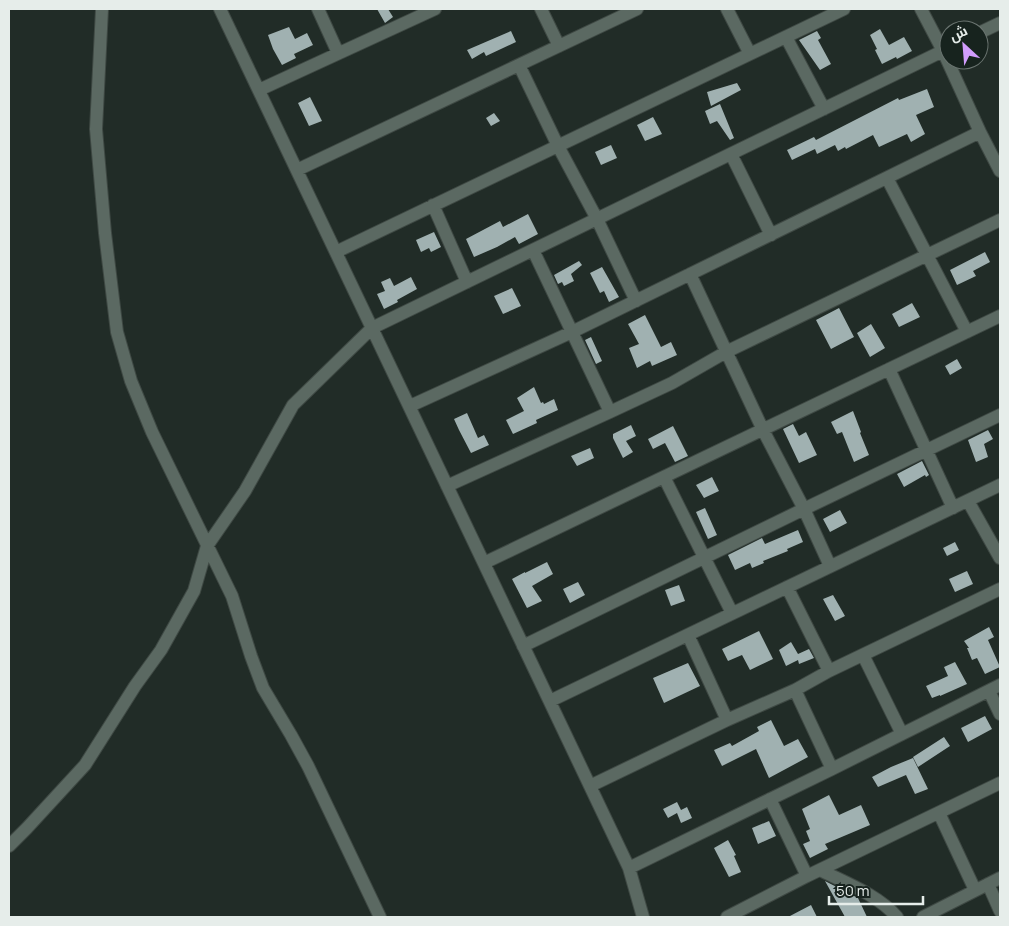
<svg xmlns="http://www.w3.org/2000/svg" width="1009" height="926" viewBox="0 0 1009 926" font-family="Manrope,Cairo,sans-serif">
<rect width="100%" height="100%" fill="#212c27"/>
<path fill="#a0b1b1" d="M377,9h11l5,8 -8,6z
M289,27l6,12 12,-6 6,12 -19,9 2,4 -14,7 -9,-16 -5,-14z
M880,29l9,16 15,-8 8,14 -15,8 -1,-2 -14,7 -7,-14 2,-1 -7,-14z
M511,31l5,11 -30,14 -2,-4 -12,7 -5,-9z
M817,31l4,7 -3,2 13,24 -11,6 -21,-30z
M737,83l4,7 -30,16 -4,-14z
M927,89l7,18 -18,8 9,19 -14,8 -4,-8 -28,13 -6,-12 -27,14 -1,-2 -7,4 -3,-6 -18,9 -2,-5 -23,11 -5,-10 27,-13 2,3 82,-42 1,2z
M310,97l12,24 -13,5 -11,-23z
M720,104l14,34 -4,2 -13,-19 -7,3 -5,-13z
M494,113l6,8 -9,5 -5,-8z
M653,117l9,17 -17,7 -8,-16z
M611,145l6,13 -16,7 -6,-13z
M528,214l10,20 -19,10 -4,-7 -18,10 -23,10 -8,-18 34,-18 3,6z
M434,232l7,15 -10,5 -2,-4 -8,4 -5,-12z
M985,252l5,10 -17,9 3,5 -19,9 -7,-15z
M579,261l3,4 -11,9 3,7 -10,5 -2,-4 -4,2 -4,-9z
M602,267l17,30 -10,5 -5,-11 -4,2 -10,-20z
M411,277l6,12 -20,11 1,2 -14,7 -7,-15 8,-3 -4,-9 9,-4 4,8z
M512,288l9,18 -18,8 -9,-18z
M912,303l8,14 -21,10 -7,-13z
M839,308l15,29 -23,12 -15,-29z
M645,315l16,32 10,-5 6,13 -25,11 -2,-5 -13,7 -8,-20 10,-4 -11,-20z
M871,324l14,24 -15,9 -13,-24z
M591,337l11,24 -6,3 -11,-24z
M957,359l5,9 -12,7 -5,-9z
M534,387l7,16 2,-1 1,2 10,-5 4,11 -22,10 1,3 -24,11 -7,-14 18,-9 -7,-13z
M853,411l8,21 -1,1 9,22 -15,7 -12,-30 -5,2 -6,-12z
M467,413l11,25 6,-3 5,10 -18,8 -12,-23 -5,-11z
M793,424l6,12 7,-4 11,23 -18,8 -16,-34z
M631,425l5,11 -10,5 7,11 -10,6 -10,-20v-4z
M673,426l15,30 -13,6 -10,-19 -12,6 -5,-10z
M988,430l5,9 -9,5 4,13 -12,5 -8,-22z
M590,448l4,10 -17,8 -6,-10z
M922,461l7,14 -3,2 -1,-2 -21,12 -7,-13z
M712,477l7,14 -15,7 -8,-13z
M705,508l12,27 -9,4 -12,-27z
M840,510l7,13 -17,9 -7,-13z
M798,530l5,12 -16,7 1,2 -25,10 1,2 -12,5 -2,-5 -15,7 -7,-15 34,-17 3,6z
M955,542l4,8 -12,6 -4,-8z
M547,562l6,12 -21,12 10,15 -15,7 -15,-29 13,-7v1z
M967,571l6,13 -18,8 -6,-13z
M578,582l7,13 -15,8 -7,-14z
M679,585l6,16 -14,5 -6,-16z
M833,595l12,21 -10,5 -12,-22z
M989,627l5,10 -6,3 12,27 -15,7 -8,-16 -5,2 -5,-12h2l-5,-7z
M759,631l14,28 -23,11 -8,-15 -14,6 -6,-12z
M791,642l7,12 11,-5 5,9 -15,6 -1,-4 -12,6 -7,-16z
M955,662l12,22 -27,12v-1l-8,3 -6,-12 22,-10 -4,-9z
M688,663l12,23 -36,17 -11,-25z
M985,716l7,13 -24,13 -7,-14z
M771,720l13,26 14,-7 10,18 -39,21 -13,-29 -34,17 -8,-16 16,-7 2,3 27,-15 -2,-4z
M944,737l6,9 -32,21 -5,-10z
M913,758l15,31 -13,5 -9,-19 -28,12 -6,-10 19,-10z
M829,795l10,20 22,-10 9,20 -45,19 3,5 -18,9 -7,-14 7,-3 -4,-10 4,-2 -8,-20z
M677,802l4,8 6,-3 5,11 -11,5 -4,-10 -9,5 -5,-9z
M769,821l7,15 -18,8 -6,-16z
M728,840l8,15 -2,1 7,16 -12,5 -15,-29z
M825,881l33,17 9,19h-22z
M811,905l6,12h-29z"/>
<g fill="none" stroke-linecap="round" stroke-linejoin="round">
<g stroke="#3f4944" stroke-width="14">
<path id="minor" d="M102,9l-6,120 9,104 12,99 14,49 21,51 80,164 19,60 12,32 28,47 17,31 72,151
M220,9l409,859 14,49
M318,9l20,44
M541,9l18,37
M727,9l23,45
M921,9l22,42 37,81 20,39
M979,33l21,-10
M786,37l38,72
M519,65l39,81 39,73 39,82
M259,90l176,-81
M731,154l40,81
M297,170l340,-161
M887,178l80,154
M433,205l34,77
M533,250l77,162
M336,252l508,-243
M690,274l73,156 41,79 26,57
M889,369l64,139
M410,406l162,-74 408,-200
M664,477l68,136
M447,486l163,-74 62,-29 54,-31 274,-132
M968,501l32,57
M484,563l516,-247
M787,587l42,84
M688,635l39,85
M523,646l281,-137 196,-94
M863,655l39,79
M795,690l37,79
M989,691l11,23
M550,701l450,-216
M590,786l137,-66 68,-30 34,-19 171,-82
M770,799l37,77
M939,813l36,77
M9,846l18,-18 58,-63 50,-79 26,-36 33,-59 13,-45 38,-55 48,-86 79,-77 577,-280
M629,868l203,-99 168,-84
M820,870c26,13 58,25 77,47
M988,884l12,27
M727,917l80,-41 193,-93
M923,917l77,-39"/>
</g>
<use href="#minor" stroke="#5b6962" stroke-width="12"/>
</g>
<rect width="1009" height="926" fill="none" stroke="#e6edea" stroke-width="20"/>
<g transform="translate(964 45) rotate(334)"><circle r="24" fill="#17231e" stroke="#6a7470"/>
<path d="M0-4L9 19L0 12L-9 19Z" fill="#d29dfd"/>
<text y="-8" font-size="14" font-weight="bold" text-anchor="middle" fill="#e6edea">ش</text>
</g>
<path d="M829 896v8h94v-8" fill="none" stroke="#e6edea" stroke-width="2.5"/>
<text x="836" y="896" font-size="15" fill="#e6edea" stroke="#17231e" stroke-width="4" paint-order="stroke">50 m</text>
</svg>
